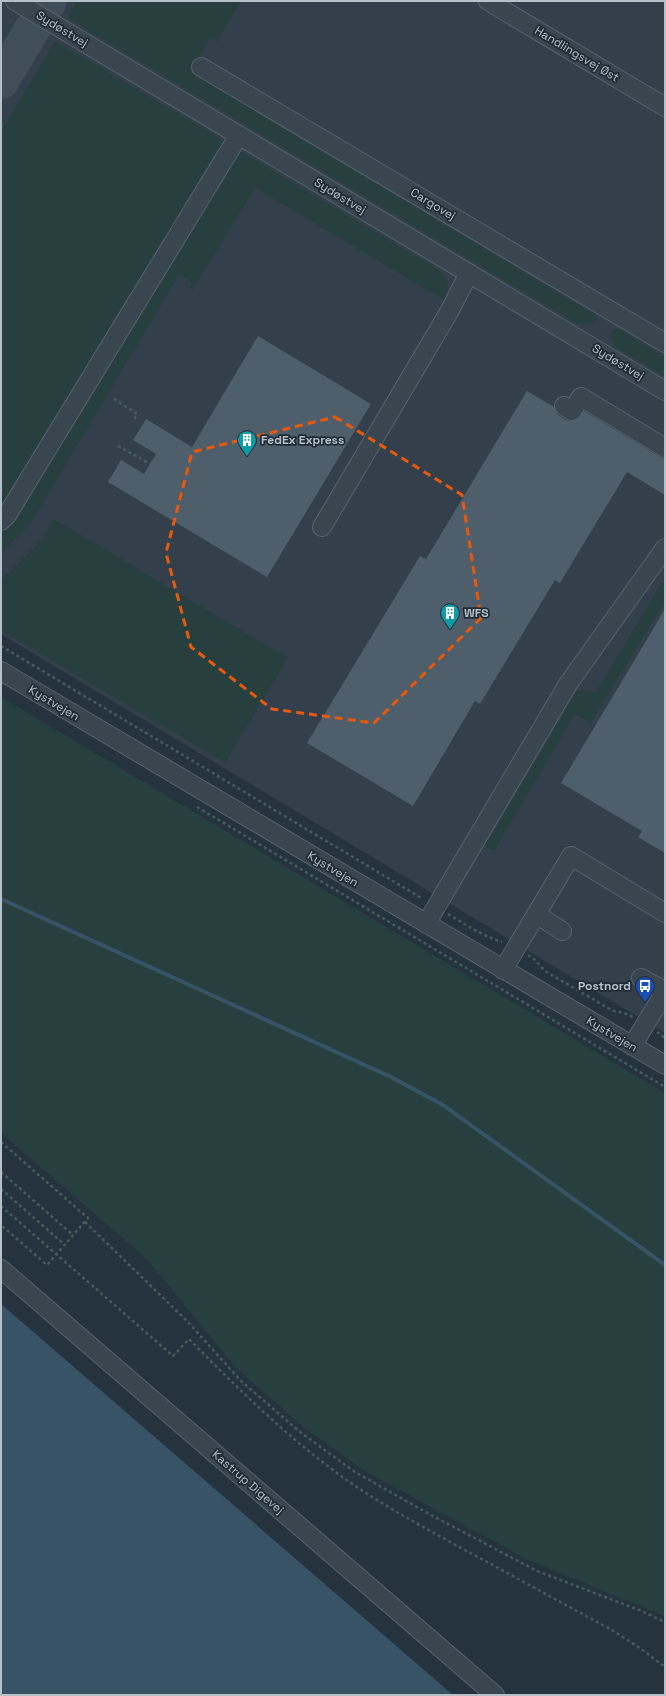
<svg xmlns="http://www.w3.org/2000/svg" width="666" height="1696" viewBox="0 0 666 1696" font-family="'Space Grotesk',sans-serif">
<rect width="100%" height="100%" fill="#25333f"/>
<path fill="#33404c" d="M1,1h664v1032l-664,-399z"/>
<path fill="#27403f" d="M77,1h164l-24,41 -7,-4 -19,34 404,243 1,4 -4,4 -13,2 -512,-307z
M55,41l170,100 -224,372v-382z
M237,149l202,121 9,12 -2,19 -191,-113 -63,103 -2,-4 2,-5 -13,-7 -148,248 -30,31v-27z
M617,328l48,29v20l-49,-30 -7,-13z
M54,519l234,139 -63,105 -224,-132v-51l42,-42z
M665,577v25l-75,121 -15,-9 -81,137 -9,-5 92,-155 6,-2 8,3h5z
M1,697l664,396v523l-137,-56 -165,-90 -58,-42 -69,-60 -89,-109 -146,-126z"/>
<path fill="#385266" d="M1,1304l452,391h-452z"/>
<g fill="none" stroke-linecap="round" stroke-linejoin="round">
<path stroke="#385266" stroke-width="4" d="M1,899l390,178 52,28 222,160"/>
<path stroke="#404e5a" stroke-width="36" d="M1,81l48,-80"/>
</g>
<path fill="#4e5e6a" d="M258,336l113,68 -104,173 -159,-95 13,-22 23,14 12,-20 -23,-14 13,-21 46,28z
M527,391l27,16 4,8 8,5 5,1 5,-1 8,-9 76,46 5,1v37l-38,-23 -67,111 -5,-3 -75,124 -5,-3 -62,105 -106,-63 113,-187 6,3z
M665,609v244l-27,-16 4,-6 -81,-48z"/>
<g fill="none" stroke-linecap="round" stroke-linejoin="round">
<g stroke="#57636c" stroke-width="20">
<path id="minor" d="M15,1l650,390
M488,1l177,106
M201,67l464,276
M564,406l8,5 9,-14 84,51
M1,521l6,-6 232,-380
M322,527l127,-215 20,-39
M1,671l664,394
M536,914l26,17
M426,924l142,-240 97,-136
M503,970l68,-114 94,57
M641,978l24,13
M632,1046l33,-54
M1,1269l494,426"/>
</g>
<path stroke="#455c5b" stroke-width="2.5" stroke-dasharray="3 3" stroke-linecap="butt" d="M114,399l23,15 -3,6
M118,446l32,18
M1,646l422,253
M197,807l468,280
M448,914c18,11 35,22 54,28
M528,955l6,4 11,12 68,40 11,2 9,4
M657,1032l8,6
M1,1142l87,76 -41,47 -46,-40
M1,1172l72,63
M1,1189l64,56
M1,1206l172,150 16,-17c43,44 87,87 136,125 42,33 91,59 138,85 50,27 99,54 149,81l28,18 25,19
M85,1222l101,98 55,61 59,51 55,40 76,43 106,56 102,39 26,12"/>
<use href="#minor" stroke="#39454f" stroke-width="18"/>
</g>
<path fill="none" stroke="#e8590c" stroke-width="3" stroke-dasharray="8 5" stroke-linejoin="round" d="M335,417l127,78 19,123 -107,105 -102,-14 -81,-62 -25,-94 26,-101z"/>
<defs>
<g id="building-pin" transform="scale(1)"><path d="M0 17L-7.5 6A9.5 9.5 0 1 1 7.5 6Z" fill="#0f9aa8" stroke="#1e2a34"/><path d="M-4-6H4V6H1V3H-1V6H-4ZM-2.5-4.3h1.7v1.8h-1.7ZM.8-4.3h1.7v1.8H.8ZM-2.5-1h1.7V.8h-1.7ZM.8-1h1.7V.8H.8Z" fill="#fff"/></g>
<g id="bus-pin" transform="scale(1)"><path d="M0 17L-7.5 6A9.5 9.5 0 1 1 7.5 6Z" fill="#1a4fb4" stroke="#1e2a34"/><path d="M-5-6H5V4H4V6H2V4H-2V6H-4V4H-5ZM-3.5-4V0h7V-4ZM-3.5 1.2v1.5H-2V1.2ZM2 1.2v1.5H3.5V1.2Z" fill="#fff"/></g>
</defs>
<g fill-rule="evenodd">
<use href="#building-pin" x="247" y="440"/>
<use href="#building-pin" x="450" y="613"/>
<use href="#bus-pin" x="645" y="986"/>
</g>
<g text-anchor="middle" stroke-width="3.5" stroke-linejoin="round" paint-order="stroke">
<g font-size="12" fill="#b5c0c9" stroke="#1e2a34">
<text transform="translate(62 29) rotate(31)" y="4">Sydøstvej</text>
<text transform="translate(577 54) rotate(31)" y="4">Handlingsvej Øst</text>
<text transform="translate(340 196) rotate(31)" y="4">Sydøstvej</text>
<text transform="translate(433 204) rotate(31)" y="4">Cargovej</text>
<text transform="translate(618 362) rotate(31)" y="4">Sydøstvej</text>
<text transform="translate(54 703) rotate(31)" y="4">Kystvejen</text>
<text transform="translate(333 869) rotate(31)" y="4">Kystvejen</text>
<text transform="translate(612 1034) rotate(31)" y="4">Kystvejen</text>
<text transform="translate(248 1482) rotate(41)" y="4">Kastrup Digevej</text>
</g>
<g font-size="12" font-weight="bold" fill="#b5c0c9" stroke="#1e2a34" text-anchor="start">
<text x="261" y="444">FedEx Express</text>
<text x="464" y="617">WFS</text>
<text x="631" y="990" text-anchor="end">Postnord</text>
</g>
</g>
<rect width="666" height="1696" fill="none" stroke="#b5c0c9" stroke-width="4"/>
</svg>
